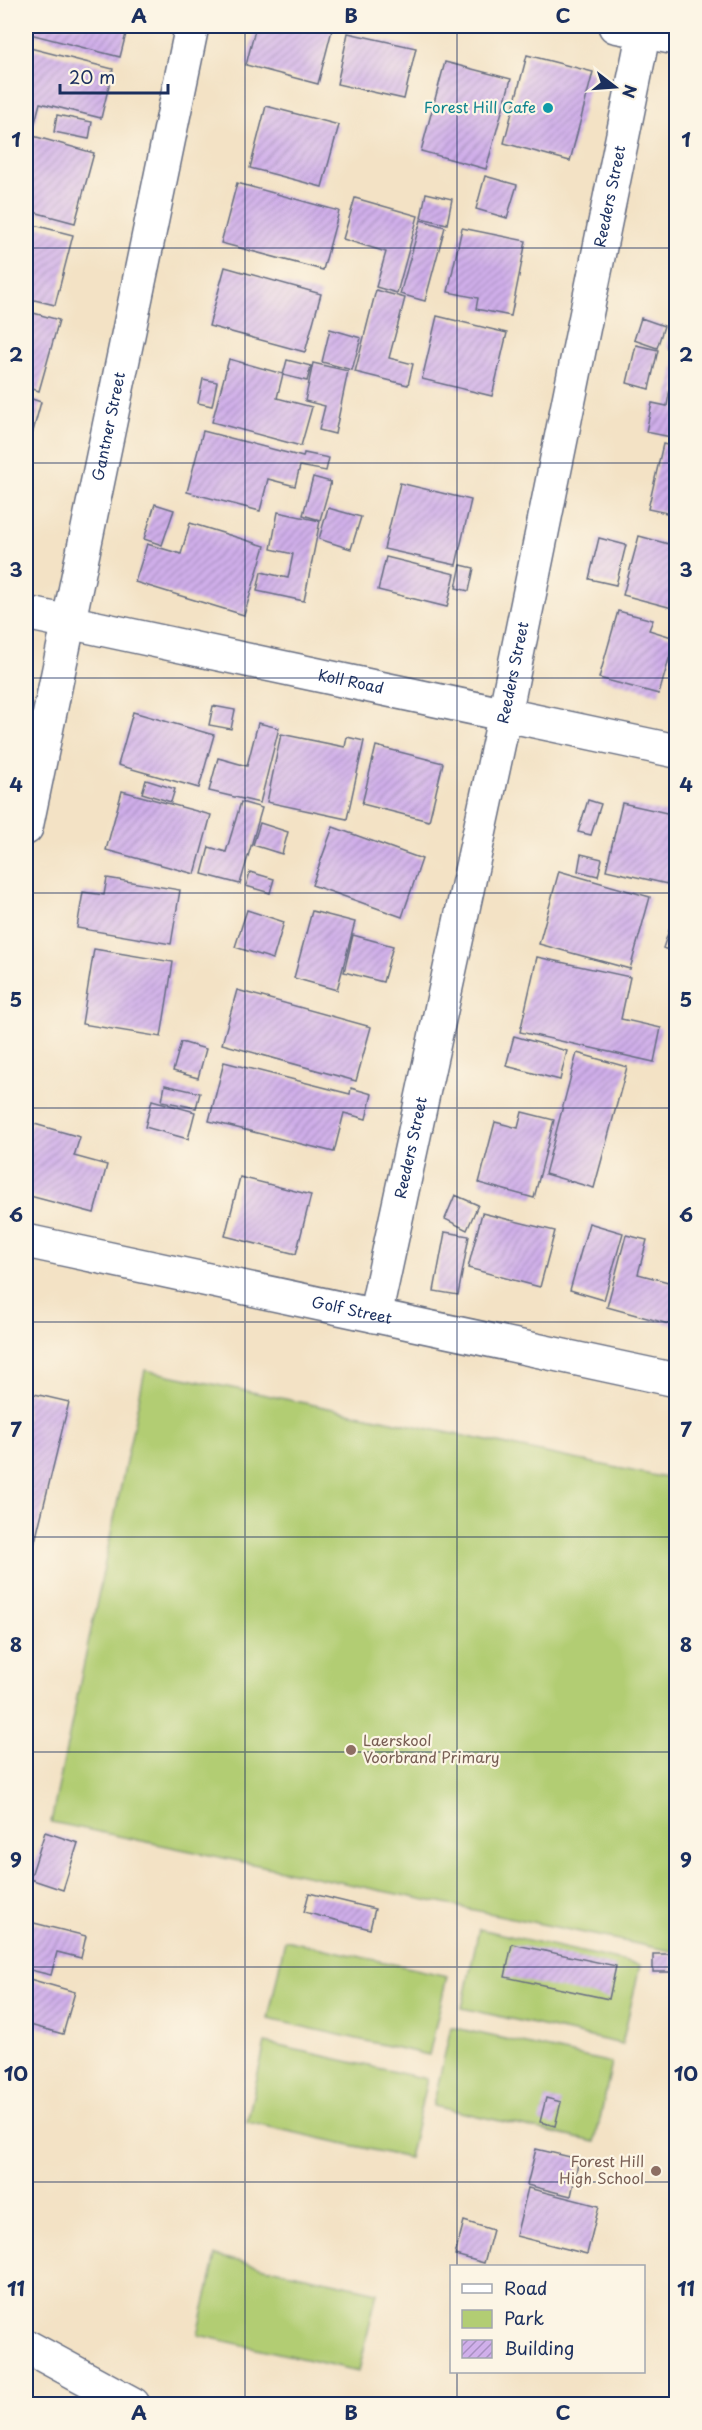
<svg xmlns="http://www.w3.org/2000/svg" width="702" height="2430" viewBox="0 0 702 2430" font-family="'Playpen Sans',sans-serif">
<defs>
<pattern id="building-hatch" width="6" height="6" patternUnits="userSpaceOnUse" patternTransform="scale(1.5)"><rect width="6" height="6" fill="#d0afea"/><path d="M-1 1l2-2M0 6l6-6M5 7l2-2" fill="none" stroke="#a88fc1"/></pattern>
</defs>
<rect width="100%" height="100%" fill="#fcf5e5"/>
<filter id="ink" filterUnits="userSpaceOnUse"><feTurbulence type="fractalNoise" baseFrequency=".0167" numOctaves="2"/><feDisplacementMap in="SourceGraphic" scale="12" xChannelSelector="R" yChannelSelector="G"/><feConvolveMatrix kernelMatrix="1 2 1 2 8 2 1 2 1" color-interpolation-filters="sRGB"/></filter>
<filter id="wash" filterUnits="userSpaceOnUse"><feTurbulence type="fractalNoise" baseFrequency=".008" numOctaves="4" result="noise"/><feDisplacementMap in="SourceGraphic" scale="24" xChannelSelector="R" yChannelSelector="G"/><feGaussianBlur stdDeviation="1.35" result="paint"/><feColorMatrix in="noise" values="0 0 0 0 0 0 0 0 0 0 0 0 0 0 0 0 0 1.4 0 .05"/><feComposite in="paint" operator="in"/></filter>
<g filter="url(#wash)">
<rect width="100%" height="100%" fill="#f3e2c5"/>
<path fill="#b2cd73" stroke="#667e68" stroke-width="1.5" d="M145,1370l531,110v472l-625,-130z
M479,1929l161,36 -18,79 -160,-36z
M285,1940l162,36 -18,79 -161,-36z
M451,2027l161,36 -17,79 -162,-36z
M265,2043l162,36 -18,79 -162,-36z
M216,2256l161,36 -18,79 -161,-36z"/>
<g id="blocks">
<path fill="url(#building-hatch)" d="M26,26h102l-8,31 -94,-24z
M256,26h77l-15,58 -72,-19z
M348,33l68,15 -12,51 -67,-15z
M26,47l87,22 -12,49 -61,-15 -6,23 -8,-2z
M527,55l66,17 -23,89 -66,-18z
M445,62l66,17 -25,90 -65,-18z
M266,106l73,19 -17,62 -72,-19z
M57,115l35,7 -3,17 -35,-7z
M26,134l68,19 -19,70 -49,-13z
M485,176l32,9 -10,33 -31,-9z
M237,183l102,28 -16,59 -102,-27z
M426,193l26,6 -5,25 -26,-6z
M355,198l63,18 -21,77 -21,-6 10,-35 -43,-13z
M421,220l24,7 -20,74 -25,-7z
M26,223l47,12 -18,70 -29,-7z
M462,228l64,13 -15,75 -35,-7 2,-11 -30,-6z
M225,267l96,27 -16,58 -96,-26z
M376,290l29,8 -16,60 24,6 -5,21 -53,-13z
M675,296h1v54l-9,-2z
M26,311l33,9 -20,71 -13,-4z
M437,316l70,17 -15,63 -70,-17z
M641,318l23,8 -7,22 -23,-8z
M330,329l31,9 -9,32 -30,-8z
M636,345l22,5 -9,39 -22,-6z
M229,359l54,15 -6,24 35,9 -11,39 -89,-24z
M287,360l24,6 -4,15 -24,-6z
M675,360h1v78l-30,-6 6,-29 15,3z
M313,363l35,8 -13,63 -16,-4 6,-24 -20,-5z
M203,379l14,3 -5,24 -14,-3z
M26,397l15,5 -15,55z
M203,431l100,26 1,-4 25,5 -3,13 -26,-5 -5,20 -27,-7 -8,32 -73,-19z
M663,444l13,3v68l-28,-6z
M313,477l18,5 -11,38 -17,-5z
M400,483l71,17 -15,65 -72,-16z
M155,504l19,6 -12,35 -18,-6z
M328,508l33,9 -10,32 -32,-10z
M278,512l42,9 -16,80 -47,-10 4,-19 27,6 5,-24 -22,-5z
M190,523l75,23 -21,69 -109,-33 12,-38 34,10z
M639,536l37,10v63l-53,-14z
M599,538l27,7 -10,40 -27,-6z
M386,557l69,17 -8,33 -69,-17z
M461,565l13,3 -5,23 -13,-3z
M618,611l35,9 -4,10 26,8 -16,56 -60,-16z
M213,706l22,4 -4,19 -22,-4z
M133,712l81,23 -15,53 -81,-23z
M258,723l21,5 -19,75 -51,-12 9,-33 29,8z
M281,734l64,13 2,-10 17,4 -17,78 -80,-17z
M376,746l67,17 -14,58 -67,-17z
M146,780l29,9 -4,13 -29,-9z
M122,791l89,24 -16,59 -89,-24z
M588,800l13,4 -10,31 -13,-3z
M241,802l21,6 -22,76 -38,-10 7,-27 17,5z
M622,803l54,12v71l-70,-16z
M260,823l28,9 -6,22 -29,-9z
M333,827l89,32 -20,58 -90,-32z
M581,854l21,5 -4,17 -20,-5z
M559,871l91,26 -20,72 -91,-25z
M250,872l24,7 -4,14 -24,-7z
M107,878l73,12 -9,54 -94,-16 6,-36 21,3z
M247,910l37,12 -11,37 -38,-12z
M676,910v43l-13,-5z
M312,911l43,11 -18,68 -43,-12z
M353,935l40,11 -10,36 -39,-10z
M94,949l79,13 -12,75 -79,-13z
M537,957l93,20 -9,42 40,9 -7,34 -134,-30z
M237,990l134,37 -15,54 -134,-37z
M514,1036l53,15 -7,29 -54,-14z
M181,1042l25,7 -8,29 -25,-7z
M577,1053l50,14 -33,121 -49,-14z
M224,1062l126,32 1,-6 21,6 -6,25 -22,-6 -10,39 -125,-31z
M165,1085l35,8 -4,15 -34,-7z
M152,1100l43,12 -7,27 -43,-12z
M522,1112l32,8 -20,78 -55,-15 16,-61 23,6z
M31,1123l49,14 -6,19 33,9 -13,48 -68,-18v-53z
M240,1177l71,18 -15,59 -71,-18z
M455,1195l23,10 -11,25 -22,-11z
M482,1213l73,18 -15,56 -72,-19z
M589,1223l34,10 -19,67 -34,-10z
M445,1232l24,4 -11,59 -24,-4z
M626,1235l21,5 -9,34 38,10v42l-69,-19z
M26,1392l43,10 -43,176z
M45,1832l33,11 -15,47 -33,-11z
M309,1893l66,16 -5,20 -66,-17z
M26,1921l60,15 -5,22 -24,-6 -6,23 -25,-6z
M512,1944l104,22 -7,33 -104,-22z
M653,1954h19v18h-19z
M26,1978l49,14 -12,42 -37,-10z
M546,2098l15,4 -6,24 -15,-4z
M536,2149l43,10 -8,37 -44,-11z
M528,2188l71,18 -12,48 -71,-18z
M464,2221l29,9 -9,33 -29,-8z"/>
</g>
</g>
<g filter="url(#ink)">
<use href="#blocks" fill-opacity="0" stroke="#676e82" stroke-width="1.5"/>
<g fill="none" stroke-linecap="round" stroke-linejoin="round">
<g stroke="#676e82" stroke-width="36">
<g id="minor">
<path d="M615,26l61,12"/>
<path id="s1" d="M26,613l650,138"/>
<path id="s2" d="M26,828l166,-802"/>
<path id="s3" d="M26,1241l650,139"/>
<path id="s4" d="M375,1316l130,-602 140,-688"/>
<path d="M26,2346l107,58"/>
</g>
</g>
<use href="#minor" stroke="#fff" stroke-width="33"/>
</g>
</g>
<path fill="none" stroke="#1b2f5e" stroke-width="1.5" stroke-opacity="0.55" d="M245,26v2378M457,26v2240M26,248h650M26,463h650M26,678h650M26,893h650M26,1108h650M26,1322h650M26,1537h650M26,1752h650M26,1967h650M26,2182h650M457,2372v32"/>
<circle fill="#0f9aa8" stroke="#fcf5e5" stroke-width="2" cx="548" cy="108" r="6"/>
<g fill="#8d6e63" stroke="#fcf5e5" stroke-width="2">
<circle cx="351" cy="1750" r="6"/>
<circle cx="656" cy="2171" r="6"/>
</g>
<g text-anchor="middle" stroke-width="4.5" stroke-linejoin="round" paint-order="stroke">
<g font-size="15" fill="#0d838f" stroke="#fcf5e5" text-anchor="end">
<text x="536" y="113">Forest Hill Cafe</text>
</g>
<g font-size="15" fill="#1b2f5e" stroke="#fcf5e5">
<text dy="5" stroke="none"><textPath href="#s4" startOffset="1144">Reeders Street</textPath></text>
<text dy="5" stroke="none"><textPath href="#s2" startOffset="410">Gantner Street</textPath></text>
<text dy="5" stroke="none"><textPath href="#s4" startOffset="658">Reeders Street</textPath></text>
<text dy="5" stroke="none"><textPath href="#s1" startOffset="332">Koll Road</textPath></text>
<text dy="5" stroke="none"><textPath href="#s4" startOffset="172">Reeders Street</textPath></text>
<text dy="5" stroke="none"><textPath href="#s3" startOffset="333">Golf Street</textPath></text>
</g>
<g font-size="15" fill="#785e54" stroke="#fcf5e5" text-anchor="start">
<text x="363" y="1746">Laerskool<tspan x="363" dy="17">Voorbrand Primary</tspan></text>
<text x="644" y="2167" text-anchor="end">Forest Hill<tspan x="644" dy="17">High School</tspan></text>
</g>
</g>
<rect width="702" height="2430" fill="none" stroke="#fcf5e5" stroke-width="66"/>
<rect x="450" y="2265" width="195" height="108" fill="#fcf5e5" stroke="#a2a6af" stroke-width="1.5"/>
<rect x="462" y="2284" width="30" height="9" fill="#ffffff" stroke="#a2a6af" stroke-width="1.5"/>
<text x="504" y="2295" font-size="18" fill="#1b2f5e">Road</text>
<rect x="462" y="2310" width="30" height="18" fill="#b2cd73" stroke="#a2a6af" stroke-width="1.5"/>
<text x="504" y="2325" font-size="18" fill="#1b2f5e">Park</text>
<rect x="462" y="2340" width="30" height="18" fill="url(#building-hatch)" stroke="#a2a6af" stroke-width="1.5"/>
<text x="504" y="2355" font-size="18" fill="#1b2f5e">Building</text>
<g transform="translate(615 87) rotate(107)" stroke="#fcf5e5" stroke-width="4.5" paint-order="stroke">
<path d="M0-4.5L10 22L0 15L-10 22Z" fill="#1b2f5e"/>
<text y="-9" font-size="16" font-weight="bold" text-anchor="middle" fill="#1b2f5e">N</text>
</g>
<path d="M60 84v9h108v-9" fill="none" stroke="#1b2f5e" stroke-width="3"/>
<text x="69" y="84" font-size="18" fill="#1b2f5e" stroke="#fcf5e5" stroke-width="4.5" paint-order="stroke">20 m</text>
<rect x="33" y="33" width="636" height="2364" fill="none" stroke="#1b2f5e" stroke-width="2"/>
<g font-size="20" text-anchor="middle" font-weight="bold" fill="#1b2f5e">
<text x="139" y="23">A</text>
<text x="351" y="23">B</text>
<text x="563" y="23">C</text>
<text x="16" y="147">1</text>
<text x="686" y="147">1</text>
<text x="16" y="362">2</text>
<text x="686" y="362">2</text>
<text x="16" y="577">3</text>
<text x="686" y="577">3</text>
<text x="16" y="792">4</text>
<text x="686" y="792">4</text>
<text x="16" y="1007">5</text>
<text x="686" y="1007">5</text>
<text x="16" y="1222">6</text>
<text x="686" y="1222">6</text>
<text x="16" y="1437">7</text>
<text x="686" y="1437">7</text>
<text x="16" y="1652">8</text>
<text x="686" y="1652">8</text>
<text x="16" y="1867">9</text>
<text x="686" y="1867">9</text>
<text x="16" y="2081">10</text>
<text x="686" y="2081">10</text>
<text x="16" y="2296">11</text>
<text x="686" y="2296">11</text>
<text x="139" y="2420">A</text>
<text x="351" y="2420">B</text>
<text x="563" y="2420">C</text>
</g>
</svg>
